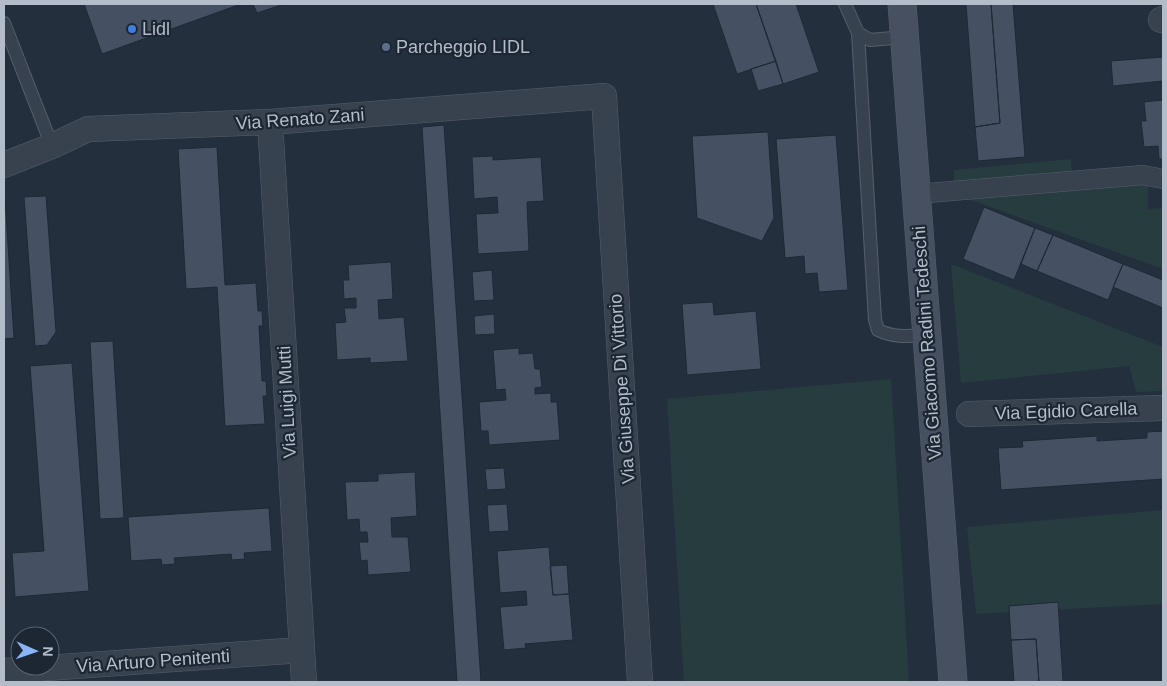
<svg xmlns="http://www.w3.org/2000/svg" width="1167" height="686" viewBox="0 0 1167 686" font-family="Arial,sans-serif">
<rect width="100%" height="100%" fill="#242f3e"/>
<path fill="#263c3f" d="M1071,159l2,28 75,-5v27l15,-1v61l-209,-75v-24z
M951,264l212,83v44l-27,1 -7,-26 -168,17z
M891,379l18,303h-225l-17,-283z
M1163,510v94l-187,10 -9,-87z"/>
<path fill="#455162" stroke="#1f2835" d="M84,4h157l-139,50z
M253,4h31l-27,9z
M713,4h43l20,57 -39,13z
M756,4h40l23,68 -36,12z
M966,4h25l9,119 -25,4z
M991,4h22l12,153 -47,4 -3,-34 25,-4z
M1163,57v24l-50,5 -2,-25z
M776,61l7,23 -25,7 -7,-22z
M1163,100v59h-4l-1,-13 -14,1 -3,-26h5l-2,-19z
M444,125l37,557h-24l-35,-555z
M768,132l6,86 -12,23 -65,-23 -5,-82z
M836,135l12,155 -29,2 -2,-19 -12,1 -1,-18 -19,2 -9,-119z
M217,147l8,138 31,-2 2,28h4l1,15h-4l3,55h4l1,15h-4l2,28 -40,2 -8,-139 -31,2 -8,-140z
M493,156v4l48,-3 3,44 -17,1 2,49 -51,3 -2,-40 22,-1 -1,-16 -23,2 -2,-42z
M46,196l10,136 -9,13 -12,1 -11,-149z
M4,198h1l9,140 -10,1z
M984,207l51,21 -21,52 -51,-21z
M1035,228l18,7 -16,36 -16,-7z
M1053,235l70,29 -15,36 -71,-29z
M391,262l2,37 -15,1 1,19 25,-2 4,44 -38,2v-5l-33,2 -2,-37 11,-1 -2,-14h12v-10l-12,1 -1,-19h6l-1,-15z
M1123,264l40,16v28l-50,-21z
M492,270l2,30 -20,1 -2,-29z
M713,302l1,13 42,-4 5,58 -74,6 -5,-71z
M494,314l1,20 -20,1 -1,-19z
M113,341l11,177 -24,1 -10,-177z
M519,348v6l14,-1 2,16h5l2,18 -7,1v6l16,-1v9h6l3,38 -71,5 -1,-14h-7l-2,-29 27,-2 -1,-11 -9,1 -3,-40z
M72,363l17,228 -74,6 -3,-44 32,-2 -14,-185z
M1163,431v48l-162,11 -3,-42 25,-1 -1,-6 75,-5v5l50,-3v-6z
M504,468l2,21 -19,1 -2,-21z
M415,472l2,44 -26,2 1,19h16l3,35 -43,3 -1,-15 -6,1 -2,-19h9l-1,-10h-7l-1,-13 -12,1 -2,-38 33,-1v-7z
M507,504l2,27 -20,1 -2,-27z
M269,508l3,43 -28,2 1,6 -13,1 -1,-6 -57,4 1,6 -13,1 -1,-6 -30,2 -3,-44z
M549,547l4,48 16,-1 4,46 -48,4 1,4 -22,2 -4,-43 27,-2 -1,-14 -26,2 -3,-42z
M567,565l2,29 -16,1 -3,-29z
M1058,602l5,80h-24l-3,-43 -25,1 -2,-34z
M1036,639l3,43h-25l-3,-42z"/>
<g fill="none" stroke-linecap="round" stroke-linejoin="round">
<g stroke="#565f6c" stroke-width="14">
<path id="service" d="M845,4l13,29 12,7 34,-3
M4,23l48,123
M858,33l17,287 3,10c16,8 31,6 49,5"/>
</g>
<g stroke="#565f6c" stroke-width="20">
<path id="pedestrian" d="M916,194l227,-19 20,4"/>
</g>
<g stroke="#565f6c" stroke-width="26">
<path id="minor" d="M1161,20l2,-1
M270,122l34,560
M4,165l48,-19 36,-17 182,-7 334,-26 36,586
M969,414l194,-6
M4,671l298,-21"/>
</g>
<g stroke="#565f6c" stroke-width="29">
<path id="secondary" d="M902,4l51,678"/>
</g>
<use href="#service" stroke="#38414e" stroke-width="12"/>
<use href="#pedestrian" stroke="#38414e" stroke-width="19"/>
<use href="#minor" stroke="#38414e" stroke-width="25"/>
<use href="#secondary" stroke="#465061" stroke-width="28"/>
</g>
<circle fill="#3f7fe0" stroke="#1d2633" stroke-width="2" cx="132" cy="29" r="5"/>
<circle fill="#5c6f8a" stroke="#1d2633" stroke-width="2" cx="386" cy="47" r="5"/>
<g text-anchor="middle" stroke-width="4.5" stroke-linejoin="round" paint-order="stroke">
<g font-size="18" fill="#b4bcc9" stroke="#1d2633" text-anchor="start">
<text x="142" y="35">Lidl</text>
<text x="396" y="53">Parcheggio LIDL</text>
</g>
<g font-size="18" fill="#b4bcc9" stroke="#1d2633">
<text transform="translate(300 119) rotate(-4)" y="6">Via Renato Zani</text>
<text transform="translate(927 343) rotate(-94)" y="6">Via Giacomo Radini Tedeschi</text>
<text transform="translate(622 389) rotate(-94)" y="6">Via Giuseppe Di Vittorio</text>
<text transform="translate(287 402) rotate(-93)" y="6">Via Luigi Mutti</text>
<text transform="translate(1066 411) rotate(-2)" y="6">Via Egidio Carella</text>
<text transform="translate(153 661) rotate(-4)" y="6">Via Arturo Penitenti</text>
</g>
</g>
<rect width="1167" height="686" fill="none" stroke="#b4bcc9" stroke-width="10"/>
<g transform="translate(35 651) rotate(92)"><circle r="24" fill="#1d2633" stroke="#59626f"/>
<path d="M0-4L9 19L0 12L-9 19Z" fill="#8ab4f8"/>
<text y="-8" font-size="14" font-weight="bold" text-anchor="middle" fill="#b4bcc9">N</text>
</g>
</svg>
